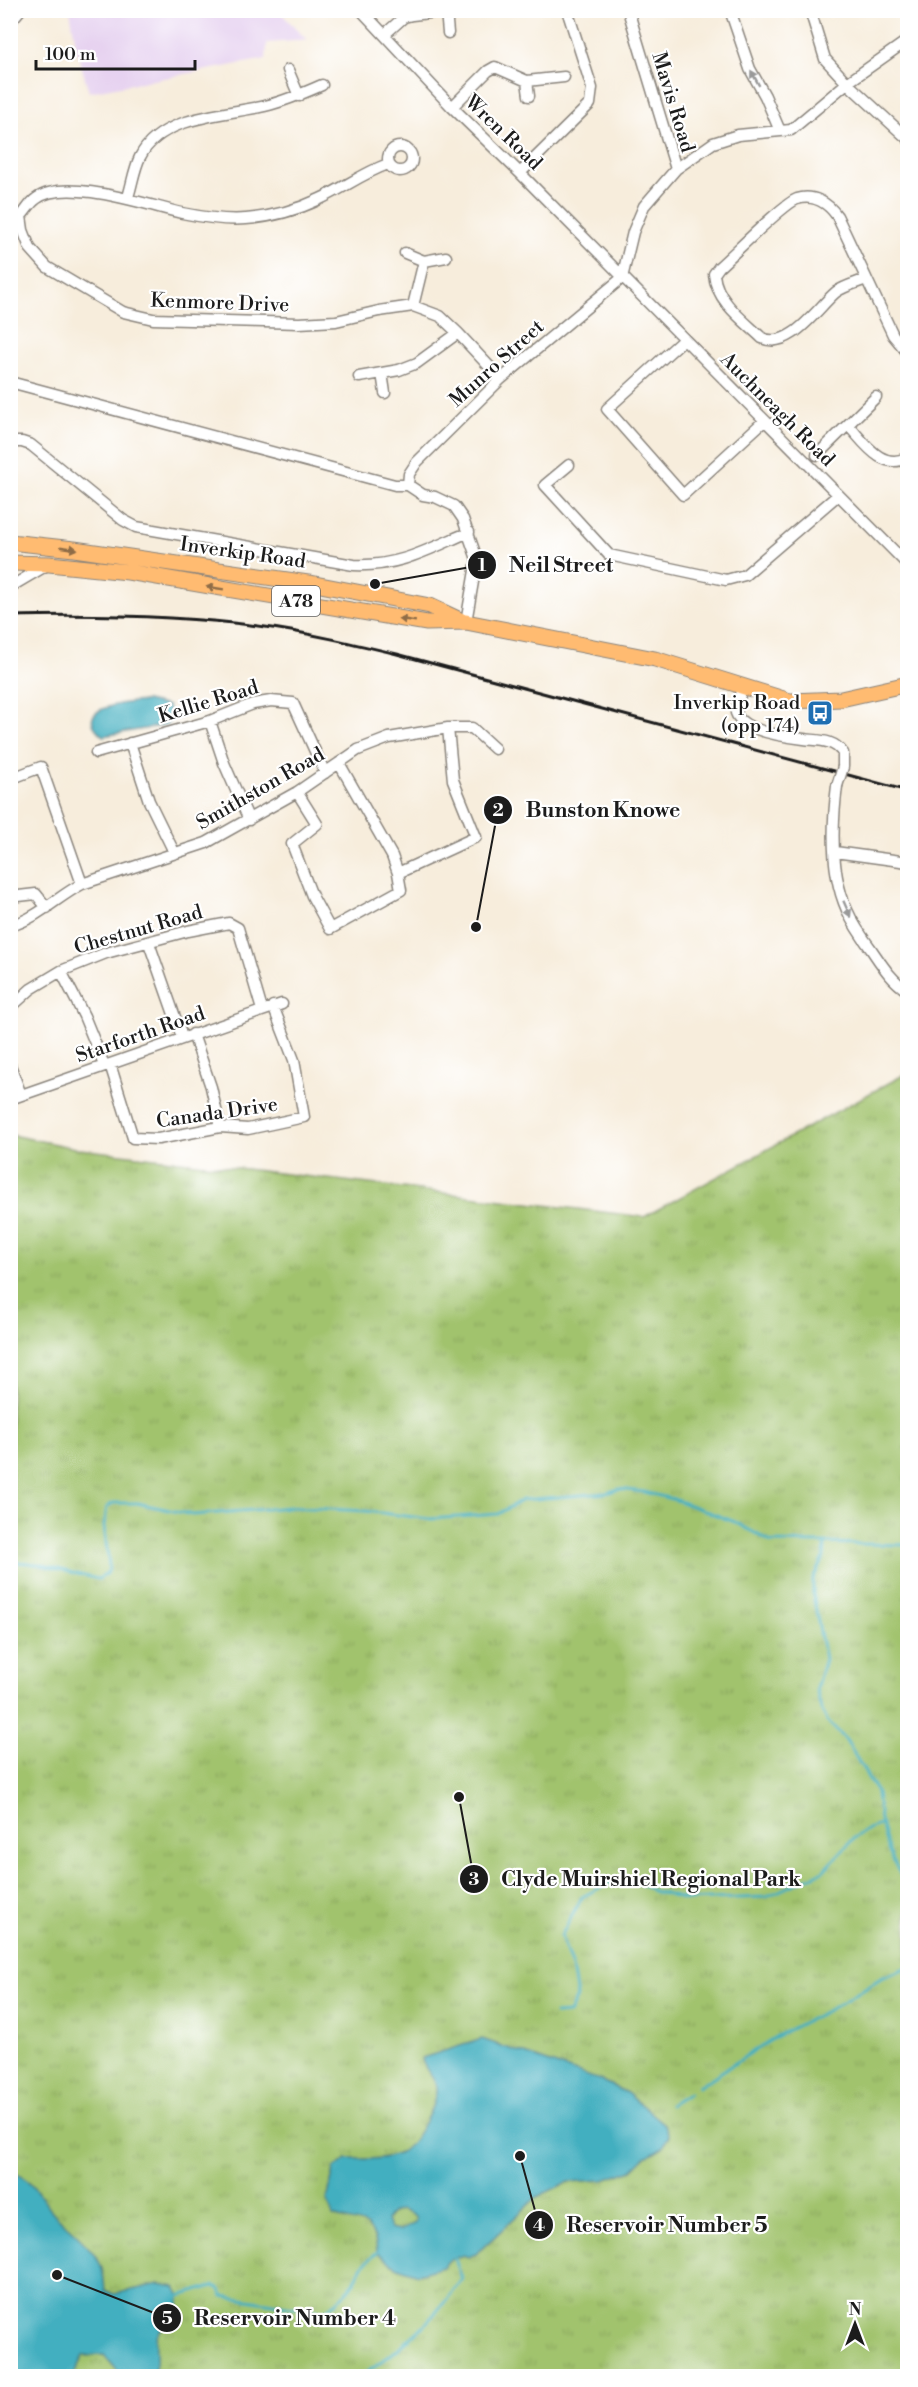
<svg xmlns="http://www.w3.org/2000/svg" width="918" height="2387" viewBox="0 0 918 2387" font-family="'Libre Bodoni',serif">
<defs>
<pattern id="grass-tufts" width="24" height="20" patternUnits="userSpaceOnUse" patternTransform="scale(1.5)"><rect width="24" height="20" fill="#a1c36d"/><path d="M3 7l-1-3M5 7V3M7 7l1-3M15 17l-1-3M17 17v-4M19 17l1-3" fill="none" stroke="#8aa75e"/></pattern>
</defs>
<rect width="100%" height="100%" fill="#fff"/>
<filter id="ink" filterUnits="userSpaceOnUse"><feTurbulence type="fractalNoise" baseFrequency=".0167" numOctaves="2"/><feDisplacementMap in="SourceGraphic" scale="12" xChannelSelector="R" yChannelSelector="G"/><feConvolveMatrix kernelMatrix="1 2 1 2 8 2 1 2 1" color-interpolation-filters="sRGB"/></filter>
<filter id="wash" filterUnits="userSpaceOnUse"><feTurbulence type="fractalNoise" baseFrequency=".008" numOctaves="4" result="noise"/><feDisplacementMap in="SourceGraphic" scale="24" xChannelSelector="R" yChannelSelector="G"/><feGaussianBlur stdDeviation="1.35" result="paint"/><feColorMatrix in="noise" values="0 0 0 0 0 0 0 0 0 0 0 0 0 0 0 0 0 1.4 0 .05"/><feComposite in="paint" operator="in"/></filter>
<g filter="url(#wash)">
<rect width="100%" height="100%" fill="#f7eddc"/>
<path fill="#e6d2f0" d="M70,11h209l28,29 -40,3 -1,16 -177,33 -12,-41z"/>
<path fill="url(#grass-tufts)" stroke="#5e7044" stroke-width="1.5" d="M907,1073v1303h-896v-1241l69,14 564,68z"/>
<path fill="#42afc0" stroke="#2f666e" stroke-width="1.5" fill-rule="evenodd" d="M146,701l22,5 3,11 -4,8 -64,11c-35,-29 26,-34 43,-35z
M482,2039l120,42 25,12 38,32 4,11 -6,11 -19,11 -12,12 -28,10 -36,2 -31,15 -61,57 -8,3 -5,-2 -17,7 -3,5 -25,7 -23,-8 -18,-14c-2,-35 -18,-26 -44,-36l-6,-16 7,-31 12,-10c18,0 35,1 52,-5 15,-6 40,-51 38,-67 -2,-13 -12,-15 -14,-29zM401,2210l12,5 3,4 -1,4 -15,8 -10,-2 -3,-9 5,-7z
M10,2171c25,10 26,21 41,39 13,16 42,36 50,56 3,7 3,16 4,24l9,4 45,-10 16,3 5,9v18c-7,7 -18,12 -22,20 -6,8 3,27 -6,42h-30l-18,-21 -21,1 -10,20h-62z"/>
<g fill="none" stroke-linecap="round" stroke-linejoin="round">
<path stroke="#42afc0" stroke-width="3" d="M825,1544l-1,12 -11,23v15l12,65 -9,30 5,20 7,13 18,18 31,53 3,27 9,32 19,37
M10,1562c32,-1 59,12 89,17l9,-7 1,-6 -5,-40 3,-19 6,-4h24l56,12 98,-8 74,4 65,8 68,-5 24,-14 84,-7 13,-4 25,3 32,8 59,22 36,20 137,3
M555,2014l14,-1 8,-16 -5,-30 -11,-31 21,-39 29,-15 24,-1 18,10 33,9 80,-3 57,-26 31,-33 14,-9 14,-5
M698,2087l79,-51 59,-30 45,-28 27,-11
M670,2105l19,-12
M180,2296l33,-10 6,2 4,8 101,16 26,-23 14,-25 13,-12
M361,2376c39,-25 75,-59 101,-97l-7,-20"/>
</g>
</g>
<g filter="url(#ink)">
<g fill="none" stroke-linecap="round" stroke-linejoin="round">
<g stroke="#8a847c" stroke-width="13">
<path id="minor" d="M361,10l91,97 68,66 388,392
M628,10l48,159
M730,10l20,59 15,27 15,35
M810,10l15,49 22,24 61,56
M446,11l2,22
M10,22l10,-12
M385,34l19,-17 8,-2 43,-5
M288,70l11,26
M527,81l2,15
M452,107l36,-36 7,-4 32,14 37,-4
M388 159a12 12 0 1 1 24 0a12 12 0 1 1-24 0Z
M388,164c-25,9 -44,24 -68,35 -23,11 -50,18 -74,20 -21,2 -44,-2 -64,-6 -32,-7 -117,-37 -146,-14 -6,4 -10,12 -15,17l2,14 7,18 17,19 76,45 30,7 146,4 37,-2 43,-10 34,-5 27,10 18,17 43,46
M520,173l70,-69 2,-16 -24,-75
M128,197c4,-12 6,-28 12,-40 21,-42 86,-42 125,-51 20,-5 39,-13 57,-21
M405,253l19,8 22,-4
M622,278l11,-46 11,-26 32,-37 37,-26 25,-8 53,-5 56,-47 61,-43
M866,279c-9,4 -22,7 -30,13 -19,16 -46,59 -74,46 -18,-17 -46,-37 -48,-64l5,-7c15,-13 64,-63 78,-68 17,-5 31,4 40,17l56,119 15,18
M413,306l11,-45
M683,340l-76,69 76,86 81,-74
M382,373l3,20
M359,377l40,-7 18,-7 41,-30
M10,382l385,103h13l15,10 12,2 19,9 9,13 14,40 -11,63
M848,425c16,17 34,47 60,32
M10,442h12l9,3 92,75 13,7 218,38c45,2 75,-16 115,-33
M817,455l59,-58
M569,465l-24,20 64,70 117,25 19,-5 93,-80
M408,485l1,-11 8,-12 84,-83 121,-101
M10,587l39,-23
M742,686l-6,27c6,18 50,24 68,26 15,2 29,0 39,14v14
M210,721l14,42 25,57
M130,743l19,58 25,51
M96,753l114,-32 43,-17 18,-3 22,2 32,70
M339,763l53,93 6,17
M10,779l31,-12 41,117
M837,786c-5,39 -7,87 10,124 6,14 15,27 24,39 11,16 20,31 37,42
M297,792l20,32 -25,20 20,52 18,33 71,-39 -3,-17 78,-36 -23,-57 -5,-52
M835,852l73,10
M10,897l26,-3 11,14
M10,926c28,-8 47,-29 72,-42l124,-41 91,-51 61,-42 31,-12 59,-10h24l23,21
M149,943l33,94
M61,971l23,45 20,49
M10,1008l21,-19 30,-18 45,-18 82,-22 41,-8 9,5 24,82
M193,1034l18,53 9,40
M110,1064l23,74 25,1 62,-12 28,2 56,-12 -10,-57 -21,-54
M10,1065l11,30
M10,1099l272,-95"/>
</g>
<g stroke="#8a847c" stroke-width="17">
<path id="highway" d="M10,542l64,7 241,35 115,22 30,14
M10,563l39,1 79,8 299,51 39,-1 189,37 135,42 51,-2 67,-15"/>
</g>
<use href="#minor" stroke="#fff" stroke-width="10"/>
<use href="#highway" stroke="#ffbb71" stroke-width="15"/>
<path stroke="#1c1c1c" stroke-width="3" d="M10,616c83,-2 165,-1 248,10 47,6 93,17 139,28l511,137"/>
<g stroke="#8a847c" stroke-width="13" stroke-linecap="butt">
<path id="minor-bridge" d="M837,786l6,-19"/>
</g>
<use href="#minor-bridge" stroke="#fff" stroke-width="10"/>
</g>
<defs><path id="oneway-solid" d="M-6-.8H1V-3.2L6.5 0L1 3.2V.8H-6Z" transform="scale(1.5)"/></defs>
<g fill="#999">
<use href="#oneway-solid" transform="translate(755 78) rotate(-119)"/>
<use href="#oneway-solid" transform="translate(847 909) rotate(66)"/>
</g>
<g fill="#8e6c46">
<use href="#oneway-solid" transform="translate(69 548) rotate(8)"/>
<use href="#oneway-solid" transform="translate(215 588) rotate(-171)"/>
<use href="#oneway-solid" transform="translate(407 620) rotate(-171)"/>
</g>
</g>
<defs>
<g id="bus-square" transform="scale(1.35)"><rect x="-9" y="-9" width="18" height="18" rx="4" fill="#1f6fb2" stroke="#fff"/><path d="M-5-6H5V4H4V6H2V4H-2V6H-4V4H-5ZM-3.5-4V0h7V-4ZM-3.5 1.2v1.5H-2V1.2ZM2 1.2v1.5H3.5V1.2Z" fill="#fff"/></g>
</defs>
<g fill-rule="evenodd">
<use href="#bus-square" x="820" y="713"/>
</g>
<g text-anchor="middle" stroke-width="4.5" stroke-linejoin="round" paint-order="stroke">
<rect fill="#fff" stroke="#606060" stroke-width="1.5" x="272" y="586" width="48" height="30" rx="4.5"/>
<g font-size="18" font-weight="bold" fill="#1c1c1c">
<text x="296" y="607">A78</text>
</g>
<g font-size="20" fill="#1c1c1c" stroke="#fff">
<text transform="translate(674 102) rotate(73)" y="7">Mavis Road</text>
<text transform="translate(504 132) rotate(44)" y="7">Wren Road</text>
<text transform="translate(220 302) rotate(2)" y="7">Kenmore Drive</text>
<text transform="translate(496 363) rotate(-42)" y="7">Munro Street</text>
<text transform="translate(778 409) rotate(45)" y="7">Auchneagh Road</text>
<text transform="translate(243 552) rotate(8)" y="7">Inverkip Road</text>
<text transform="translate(208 701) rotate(-17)" y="7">Kellie Road</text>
<text transform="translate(260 788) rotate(-30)" y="7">Smithston Road</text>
<text transform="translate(138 929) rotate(-16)" y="7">Chestnut Road</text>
<text transform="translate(140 1034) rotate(-19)" y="7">Starforth Road</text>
<text transform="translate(217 1112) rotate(-8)" y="7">Canada Drive</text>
</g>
<g font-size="20" fill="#1c1c1c" stroke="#fff" text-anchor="end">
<text x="800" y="709">Inverkip Road<tspan x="800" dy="23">(opp 174)</tspan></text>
</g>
</g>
<path fill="none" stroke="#1c1c1c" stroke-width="2" d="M375 584L482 565M476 927L498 810M459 1797L474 1879M520 2156L539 2225M57 2275L167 2318"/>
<g fill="#1c1c1c" stroke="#fff" stroke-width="2">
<circle cx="375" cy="584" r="6"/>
<circle cx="476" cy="927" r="6"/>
<circle cx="459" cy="1797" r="6"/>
<circle cx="520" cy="2156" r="6"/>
<circle cx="57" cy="2275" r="6"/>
<circle cx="482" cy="565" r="15"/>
<circle cx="498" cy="810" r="15"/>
<circle cx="474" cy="1879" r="15"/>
<circle cx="539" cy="2225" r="15"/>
<circle cx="167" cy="2318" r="15"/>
</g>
<g font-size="18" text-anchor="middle" font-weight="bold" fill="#fff">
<text x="482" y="571">1</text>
<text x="498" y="816">2</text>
<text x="474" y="1885">3</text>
<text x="539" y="2231">4</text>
<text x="167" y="2324">5</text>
</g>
<g font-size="21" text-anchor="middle" font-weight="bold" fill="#1c1c1c" stroke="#fff" stroke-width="4.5" stroke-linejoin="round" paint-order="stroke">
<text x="561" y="572">Neil Street</text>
<text x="603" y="817">Bunston Knowe</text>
<text x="651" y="1886">Clyde Muirshiel Regional Park</text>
<text x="667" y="2232">Reservoir Number 5</text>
<text x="295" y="2325">Reservoir Number 4</text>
</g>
<rect width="918" height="2387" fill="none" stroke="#fff" stroke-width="36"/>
<g transform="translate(855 2324)" stroke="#ffffff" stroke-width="4.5" paint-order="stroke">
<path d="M0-4.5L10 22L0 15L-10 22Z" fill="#1c1c1c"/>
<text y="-9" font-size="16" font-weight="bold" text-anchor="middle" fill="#1c1c1c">N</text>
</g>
<path d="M36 60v9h159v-9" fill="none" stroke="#1c1c1c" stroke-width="3"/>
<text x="45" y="60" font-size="18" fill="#1c1c1c" stroke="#ffffff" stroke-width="4.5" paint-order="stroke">100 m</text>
</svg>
